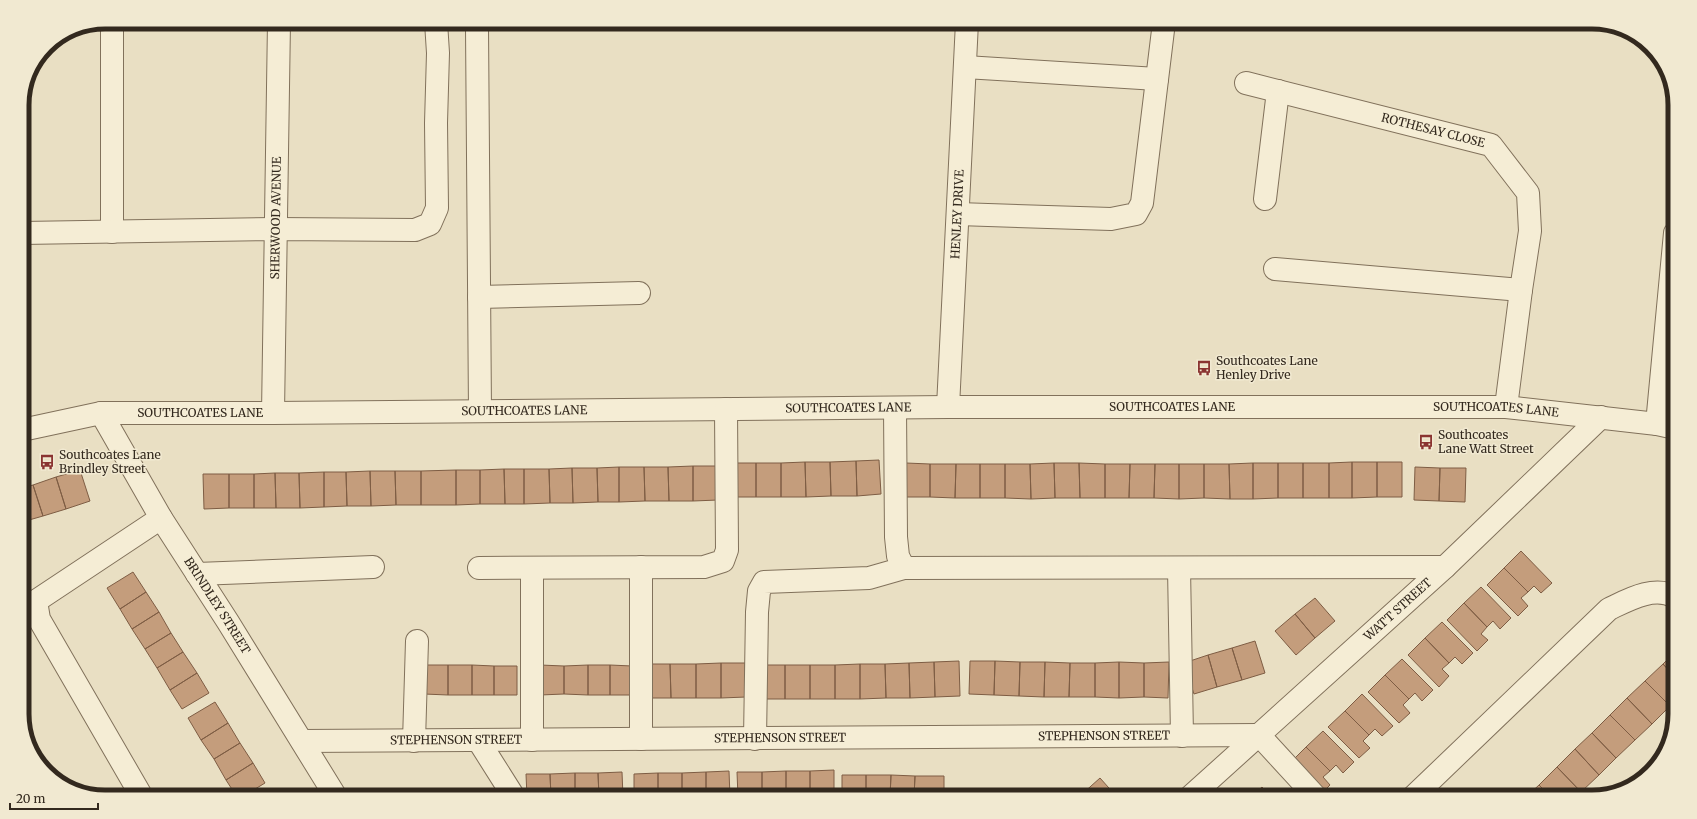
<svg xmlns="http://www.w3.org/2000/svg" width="1697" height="819" viewBox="0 0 1697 819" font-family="Merriweather,serif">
<rect width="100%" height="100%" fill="#e9dfc3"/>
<path fill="#c49d7c" stroke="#7e5d44" d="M879,460l2,34 -24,2 -1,-35z
M856,461l1,35h-26l-1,-34z
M805,462l1,35h-25v-34z
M805,462h25l1,34 -25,1z
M1352,462h25v35l-25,1z
M1352,462v36h-23v-35z
M1377,462h25v35h-25z
M731,463h25v34h-25z
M756,463h25v34h-25z
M906,463l24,1v33h-25z
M1054,463h25l1,35h-25z
M1054,463l1,35 -24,1 -1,-35z
M1079,463l26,1v34h-25z
M1253,463h25v35l-25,1z
M1253,463v36h-23l-1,-35z
M1278,463h25v35h-25z
M1303,463h26v35h-26z
M930,464h26l-1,34 -25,-1z
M956,464h24v34h-25z
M980,464h25v34h-25z
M1005,464h25l1,35 -26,-1z
M1105,464h25l-1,34h-24z
M1130,464h25l-1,34h-25z
M1155,464h24v35l-25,-1z
M1179,464h25v34l-25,1z
M1204,464h25l1,35 -26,-1z
M693,466h25v34l-25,1z
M693,466v35h-24l-1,-34z
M619,467h25l1,34 -26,1z
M619,467v35h-21l-1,-34z
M644,467h24l1,34h-24z
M1415,467l25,1 -1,33 -25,-1z
M572,468h25l1,34 -25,1z
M572,468l1,35h-23l-1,-34z
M1440,468h26l-1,34 -26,-1z
M504,469h20v35h-19z
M504,469l1,35h-25v-34z
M524,469h25l1,34 -26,1z
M80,470l10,31 -24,8 -10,-32z
M456,470h24v34l-24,1z
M456,470v35h-35v-34z
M370,471h25l1,34 -25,1z
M370,471l1,35h-24l-1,-34z
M395,471h26v34h-25z
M324,472h22l1,34 -23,1z
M324,472v35l-24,1 -1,-35z
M275,473h24l1,35h-24z
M275,473l1,35h-22v-34z
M203,474h26v34l-25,1z
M229,474h25v34h-25z
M56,477l10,32 -23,7 -10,-31z
M33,485l10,31 -21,6v-34z
M1521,551l31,32 -11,10 -7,-7 -6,6 -24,-24z
M1504,568l24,24 -7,6 7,8 -10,10 -31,-31z
M133,572l13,20 -26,17 -13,-21z
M1481,587l30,31 -11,11 -7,-8 -6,6 -23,-24z
M146,592l13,20 -27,17 -12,-20z
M1315,598l20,23 -20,17 -20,-24z
M1464,603l23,24 -6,7 7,6 -11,11 -30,-31z
M159,612l12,21 -26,16 -13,-20z
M1295,614l20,24 -19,17 -21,-24z
M1442,622l31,31 -11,11 -7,-7 -6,6 -24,-25z
M171,633l12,19 -26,16 -12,-19z
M1425,638l24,25 -7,6 7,7 -10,11 -31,-32z
M1255,641l10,32 -23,7 -10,-32z
M1232,648l10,32 -25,7 -9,-32z
M183,652l14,21 -27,17 -13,-22z
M1675,652v25l-12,-13z
M1208,655l9,32 -23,7 -10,-31z
M1402,659l31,31 -11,11 -7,-8 -6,6 -24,-24z
M959,661l1,35 -25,1 -1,-35z
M970,661h25l-1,34 -25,-1z
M995,661l25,1 -1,34 -25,-1z
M934,662l1,35 -25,1 -1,-35z
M1020,662h25l-1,35 -25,-1z
M1045,662l25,1 -1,34h-25z
M1119,662l25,1v34l-25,1z
M1119,662v36l-24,-1v-34z
M1169,662l-1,36 -24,-1v-34z
M721,663h24l1,34 -25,1z
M721,663v35h-25v-34z
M909,663l1,35h-24l-1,-34z
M1070,663h25v34h-26z
M646,664h24l1,34h-25z
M670,664h26v34h-25z
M860,664h25l1,34 -26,1z
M860,664v35h-25v-34z
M1663,664l12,13v24l-5,5 -25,-25z
M424,665h24v30l-24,-1z
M448,665h24v30h-24z
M472,665l22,1v29h-22z
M540,665l24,1v28l-24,1z
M588,665h22v30h-22z
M588,665v30l-24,-1v-28z
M610,665l22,1v29h-22z
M760,665h25v34h-24z
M785,665h25v34h-25z
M810,665h25v34h-25z
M494,666h23v29h-23z
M197,673l12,20 -27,16 -12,-19z
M1385,675l24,24 -6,6 7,8 -11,10 -31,-31z
M1645,681l25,25 -18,18 -25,-26z
M1362,694l31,32 -11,10 -7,-7 -6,6 -24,-24z
M1627,698l25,26 -17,16 -25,-25z
M215,702l13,21 -27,17 -13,-22z
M1345,711l24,24 -6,6 7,7 -11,10 -31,-31z
M1610,715l25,25 -19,18 -24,-25z
M228,723l12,20 -26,16 -13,-19z
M1323,731l31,31 -11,11 -7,-8 -6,6 -24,-24z
M1592,733l24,25 -17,17 -24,-26z
M240,743l13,20 -27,17 -12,-21z
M1306,747l24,24 -7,6 7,8 -10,10 -31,-31z
M1575,749l24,26 -18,17 -24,-25z
M253,763l12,20 -23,14h-5l-11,-17z
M1557,767l24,25 -5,5h-25l-12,-12z
M834,770v27h-24v-26z
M729,771l1,26h-24v-25z
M786,771h24v26h-24z
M786,771v26h-24v-25z
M622,772l1,25h-24l-1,-24z
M706,772v25h-24v-24z
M737,772h25v25h-24z
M575,773h23l1,24h-24z
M575,773v24h-24l-1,-23z
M658,773h24v24h-24z
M658,773v24h-24v-23z
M526,774h24l1,23h-24z
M842,775h24v22h-24z
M866,775h25l-1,22h-24z
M891,775l24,1 -1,21h-24z
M915,776h29v21h-30z
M1100,778l17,19h-34l-2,-2z
M1539,785l12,12h-25z
M1262,787l10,10h-21z"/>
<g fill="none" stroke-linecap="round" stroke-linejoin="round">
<g stroke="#81715b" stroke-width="24">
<g id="minor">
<path d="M477,28l3,383"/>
<path d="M965,67l192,12"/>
<path id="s1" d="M1246,83l245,62 37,48 2,38 -9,59 -15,117"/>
<path d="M1265,199l13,-108"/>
<path d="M958,214l153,5 25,-5 6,-11 22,-181"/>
<path d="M112,232v-210"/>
<path d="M22,233l253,-4 140,1 15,-6 7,-16 -1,-85 2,-70 -2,-31"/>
<path d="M1275,269l246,21"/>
<path d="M479,297l160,-4"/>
<path id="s2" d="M948,407l19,-385"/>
<path d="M895,408l1,129 2,19 6,12 541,-1"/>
<path id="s3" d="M101,413l60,105 67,104 108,175"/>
<path id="s4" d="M273,413l6,-391"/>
<path d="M1657,424l18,-191"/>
<path id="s5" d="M22,430l79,-17h172l675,-6h558l151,17 18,4"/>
<path d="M479,568l225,-1 19,-6 4,-11 -1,-141"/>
<path d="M1179,568l3,168"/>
<path d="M197,574l176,-7"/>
<path d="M36,601l3,18 103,178"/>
<path d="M23,607l13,-6 125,-83"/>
<path d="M641,739v-172"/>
<path d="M755,739l2,-127 2,-21 5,-9 105,-4 35,-10"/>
<path d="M478,740l36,57"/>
<path d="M532,740v-172"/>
<path id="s6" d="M302,741l957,-6 57,62"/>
<path d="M414,741l3,-100"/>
<path id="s7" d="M1190,797l255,-230 156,-150"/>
<path d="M1413,797l196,-188c19,-9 45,-24 66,-12"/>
</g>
</g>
<use href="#minor" stroke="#f5edd5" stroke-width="22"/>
</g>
<defs>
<g id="bus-bare" transform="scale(1.2)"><path d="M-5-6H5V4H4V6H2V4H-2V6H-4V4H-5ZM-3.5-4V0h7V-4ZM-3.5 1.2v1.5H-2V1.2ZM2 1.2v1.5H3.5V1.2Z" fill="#8a3431" stroke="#f1e9d1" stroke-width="2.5" paint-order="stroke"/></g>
</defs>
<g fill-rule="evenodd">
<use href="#bus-bare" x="1204" y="368"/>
<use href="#bus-bare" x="1426" y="442"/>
<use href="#bus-bare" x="47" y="462"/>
</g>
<g text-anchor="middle" stroke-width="3" stroke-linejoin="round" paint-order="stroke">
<g font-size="12" fill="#33291e" stroke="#f1e9d1">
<text dy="4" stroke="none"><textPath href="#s1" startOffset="193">ROTHESAY CLOSE</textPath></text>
<text dy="4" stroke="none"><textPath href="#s2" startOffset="193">HENLEY DRIVE</textPath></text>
<text dy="4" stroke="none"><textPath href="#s4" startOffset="195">SHERWOOD AVENUE</textPath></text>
<text dy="4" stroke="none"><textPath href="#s5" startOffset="1152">SOUTHCOATES LANE</textPath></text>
<text dy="4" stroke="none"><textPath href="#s5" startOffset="828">SOUTHCOATES LANE</textPath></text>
<text dy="4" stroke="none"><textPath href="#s5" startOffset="1476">SOUTHCOATES LANE</textPath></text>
<text dy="4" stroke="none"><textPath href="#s5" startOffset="504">SOUTHCOATES LANE</textPath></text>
<text dy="4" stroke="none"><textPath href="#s5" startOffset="180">SOUTHCOATES LANE</textPath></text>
<text dy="4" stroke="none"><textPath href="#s3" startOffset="225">BRINDLEY STREET</textPath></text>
<text dy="4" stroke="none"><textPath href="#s7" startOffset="280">WATT STREET</textPath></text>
<text dy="4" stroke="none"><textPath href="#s6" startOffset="802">STEPHENSON STREET</textPath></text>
<text dy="4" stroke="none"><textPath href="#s6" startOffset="478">STEPHENSON STREET</textPath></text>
<text dy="4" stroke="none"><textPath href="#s6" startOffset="154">STEPHENSON STREET</textPath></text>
</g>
<g font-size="12" fill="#33291e" stroke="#f1e9d1" text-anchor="start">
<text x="1216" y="365">Southcoates Lane<tspan x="1216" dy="14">Henley Drive</tspan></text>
<text x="1438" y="439">Southcoates<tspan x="1438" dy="14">Lane Watt Street</tspan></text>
<text x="59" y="459">Southcoates Lane<tspan x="59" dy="14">Brindley Street</tspan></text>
</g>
</g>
<path d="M0 0H1697V819H0ZM105 29H1592A76 76 0 0 1 1668 105V714A76 76 0 0 1 1592 790H105A76 76 0 0 1 29 714V105A76 76 0 0 1 105 29Z" fill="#f1e9d1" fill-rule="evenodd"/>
<path fill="none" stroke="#33291e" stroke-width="5" d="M105 29H1592A76 76 0 0 1 1668 105V714A76 76 0 0 1 1592 790H105A76 76 0 0 1 29 714V105A76 76 0 0 1 105 29Z"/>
<path d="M10 803v6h88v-6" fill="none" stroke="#33291e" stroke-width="2"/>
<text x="16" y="803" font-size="12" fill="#33291e" stroke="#f1e9d1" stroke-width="3" paint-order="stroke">20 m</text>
</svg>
